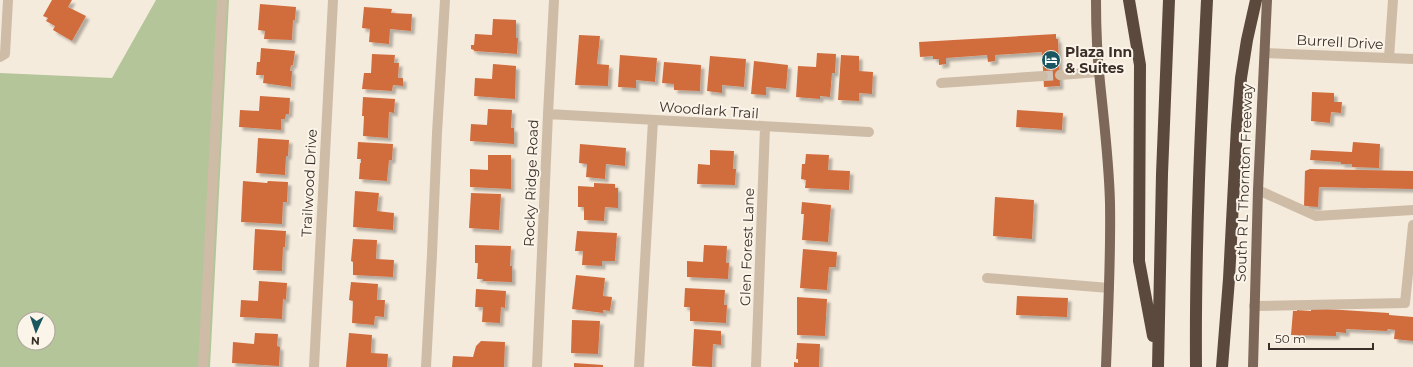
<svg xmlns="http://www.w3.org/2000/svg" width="1413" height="367" viewBox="0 0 1413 367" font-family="Montserrat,sans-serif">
<defs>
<filter id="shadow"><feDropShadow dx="3.5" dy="3.5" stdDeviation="1" flood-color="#0004"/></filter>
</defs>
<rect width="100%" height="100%" fill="#f5ebdc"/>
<path fill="#b4c59a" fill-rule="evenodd" d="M156,0h73l-19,367h-210v-294l112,5zM24,319h24v24h-24z"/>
<path fill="#d16c3e" filter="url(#shadow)" d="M52,0h20l-4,7 18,9 -14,25 -19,-11 2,-4 -9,-5 2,-3 -5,-2z
M260,4l36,3 -1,13h-2l-1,20 -28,-1 1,-8 -7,-1z
M364,7l28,2 -1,4 21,1 -1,17 -21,-2 -1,15 -20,-2 1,-13 -8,-1z
M493,19l23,1v18h2l-1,16 -43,-3v-1l-3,-1v-4h3l1,-11 17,1z
M1056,34v5h2l2,47 -16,1 -2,-35 -47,3v6l-7,1 -1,-7 -41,3v6l-7,1v-6h-6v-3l-13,1 -1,-15z
M579,35l21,1 -3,28 12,1 -1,21 -33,-1z
M261,48l34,3 -2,14h-2l-1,6h2l-1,16 -28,-4 1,-8h-8l1,-13h3z
M817,53l19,1 -1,19h-3l-2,24 -10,-1v3l-24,-2 2,-31 18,1z
M372,54l23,1 -1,8h5l-1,15h5v8l-10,-1 -1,6 -30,-2 2,-16h7z
M620,55l37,3 -2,24 -19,-2v8l-18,-1z
M841,55l18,1v15l14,1 -1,22 -13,-1v8l-21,-1z
M710,56l36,3 -2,28 -22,-2v8l-15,-2z
M754,61l34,4 -2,24 -20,-2v8l-15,-1z
M664,62l37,3 -1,26 -26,-1v-6l-12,-1z
M493,64l23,2 -1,33 -41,-3 1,-18 17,1z
M1312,92l22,1v9h8l-1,11 -10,-1 -1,11 -19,-2z
M260,96l30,2 -1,16h-3l-1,5h-4v11l-42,-3 1,-17 19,1z
M363,97l32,2 -1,14 -5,-1 -1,26 -25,-2 1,-20h-2z
M488,109l24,1 -1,18h3v16l-44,-3 1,-17 16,1z
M1017,110l46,3 -1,17 -46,-3z
M258,138l31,2 -1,16h-2l-1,19 -29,-2z
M358,142l35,2 -1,16h-3l-2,21 -28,-2 1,-16h1v-4h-4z
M1353,142l27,2 -1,24 -27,-1v-3h-11v-2l-31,-2 1,-10 41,2z
M580,144l46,4 -1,18 -19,-2 -1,15 -19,-2 1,-13 -8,-1z
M710,150l24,1 -1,18h3l-1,16 -38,-1 1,-20 12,1z
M806,154l23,1 -1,15 22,1 -1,19 -44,-2 1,-8 -5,-1 1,-15h3z
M488,155h23v34l-41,-2v-18l18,1z
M1310,169l103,2v18l-94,-2 -1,20 -14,-1 1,-35z
M243,181l24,2 1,-2 20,1 -1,20h-4l-1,22 -41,-2z
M594,183l21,1v4h3v20l-13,-1 -1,14 -20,-1v-13h-6v-21l16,1z
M355,191l24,2 -2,18 17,2 -1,17 -40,-3z
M471,193l30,1 -2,36 -30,-2z
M995,197l39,3 -2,39 -39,-3z
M802,202l29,3 -3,37 -26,-2 2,-26h-3z
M255,229l31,2 -1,16h-2l-1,24 -29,-1z
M577,231l40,2 -2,28h-13v5l-20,-1 1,-14h-8z
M353,239l24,1 -1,19 18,1 -1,17 -40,-2v-13l-2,-1z
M475,245l36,1 -1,20h2v16l-29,-1v-2h-6l1,-16h-3z
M704,245l23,1 -1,17h3l-1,16 -41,-2v-16l16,1z
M803,249l34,3 -1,15h-7l-2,23 -27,-2z
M576,275l29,3 -2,18 9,1 -2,14 -7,-1v3l-31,-4z
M259,281l28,2 -1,17 -3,-1 -1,20 -42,-2 1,-17 17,1z
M351,282l27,2 -1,16h8l-1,17 -9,-1 -1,9 -22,-2 1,-22 -4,-1z
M685,288l40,2 -1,15h3l-1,18 -36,-2v-14h-6z
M476,289l30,2 -1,17 -4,-1 -1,16 -18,-1 1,-15h-8z
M1017,296l51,2 -1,19 -51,-2z
M797,297l30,2 -2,37 -28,-1z
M1311,308l78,5v2l24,2v24l-19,-2 1,-9 -7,-1 -1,2 -41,-2v4l-10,-1v4l-45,-1 2,-24h4v-1l14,1z
M572,320l28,1 -2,33 -27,-1z
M694,329l27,2v14l-8,-1 -1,23 -20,-1z
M255,333l23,1 -1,12 3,1 -1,19 -47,-3 1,-21 21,2z
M349,333l23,2 -1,18 17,1 -1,13h-41z
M481,341l24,1 -1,25h-52l1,-11 20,1 3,-11z
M797,343l23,1 -1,23h-25v-5l4,1v-4h-2z
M574,363l29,2v2h-29z"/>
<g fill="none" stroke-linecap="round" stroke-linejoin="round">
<path stroke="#d0c5b8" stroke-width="10" stroke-dasharray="10 5" stroke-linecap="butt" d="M1043,76l17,-1"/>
<path stroke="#cebca7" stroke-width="10" d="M1265,53l148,6
M0,57l5,-3 3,-54
M1389,58l4,-58
M1060,75l39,-3
M941,83l102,-7
M548,114l321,18
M1258,190l58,26 97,-6
M987,278l122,10
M1254,306l151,-3 8,-78
M203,367l19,-367
M314,367l19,-367
M426,367l6,-113 5,-121 8,-133
M537,367l11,-253 6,-114
M639,367l14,-247
M756,367l9,-240"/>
<path stroke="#7d6758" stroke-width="10" d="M1096,0c0,27 1,55 4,82 4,40 9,80 10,121 1,55 -2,109 -4,164
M1253,367l5,-177 9,-190"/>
<path stroke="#5c493e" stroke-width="12" d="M1129,0l11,65 -1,196 14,75
M1158,367l4,-193 7,-174
M1196,367c-1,-122 5,-245 11,-367
M1222,367l7,-88 8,-153 4,-48 6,-38 9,-40"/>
</g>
<defs>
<g id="hotel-disc" transform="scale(1)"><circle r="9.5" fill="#195660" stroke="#fbf4e9"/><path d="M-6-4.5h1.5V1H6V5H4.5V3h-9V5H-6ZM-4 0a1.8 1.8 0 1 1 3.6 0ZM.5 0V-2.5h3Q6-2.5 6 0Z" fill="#fff"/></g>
</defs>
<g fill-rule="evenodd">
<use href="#hotel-disc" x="1051" y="60"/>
</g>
<g text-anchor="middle" stroke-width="4" stroke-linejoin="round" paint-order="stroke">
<g font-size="14" fill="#3a2f28" stroke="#fbf4e9">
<text transform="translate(1340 42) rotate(3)" y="5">Burrell Drive</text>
<text transform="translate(709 110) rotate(4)" y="5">Woodlark Trail</text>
<text transform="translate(309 183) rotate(-87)" y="5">Trailwood Drive</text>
<text transform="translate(531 183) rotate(-88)" y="5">Rocky Ridge Road</text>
<text transform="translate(1244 183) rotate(-88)" y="5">South R L Thornton Freeway</text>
<text transform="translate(747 247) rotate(-88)" y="5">Glen Forest Lane</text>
</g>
<g font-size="14" font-weight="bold" fill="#3a2f28" stroke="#fbf4e9" text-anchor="start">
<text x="1065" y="57">Plaza Inn<tspan x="1065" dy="16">&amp; Suites</tspan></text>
</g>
</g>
<g transform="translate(36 331) rotate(183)"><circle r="19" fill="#fbf4e9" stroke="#aea59c"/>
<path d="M0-3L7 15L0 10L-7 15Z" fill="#195660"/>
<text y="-6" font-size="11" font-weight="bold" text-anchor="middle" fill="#3a2f28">N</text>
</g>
<path d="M1269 343v6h104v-6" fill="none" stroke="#3a2f28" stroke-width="2"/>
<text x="1275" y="343" font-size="12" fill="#3a2f28" stroke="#fbf4e9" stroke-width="3" paint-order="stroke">50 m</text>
</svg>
